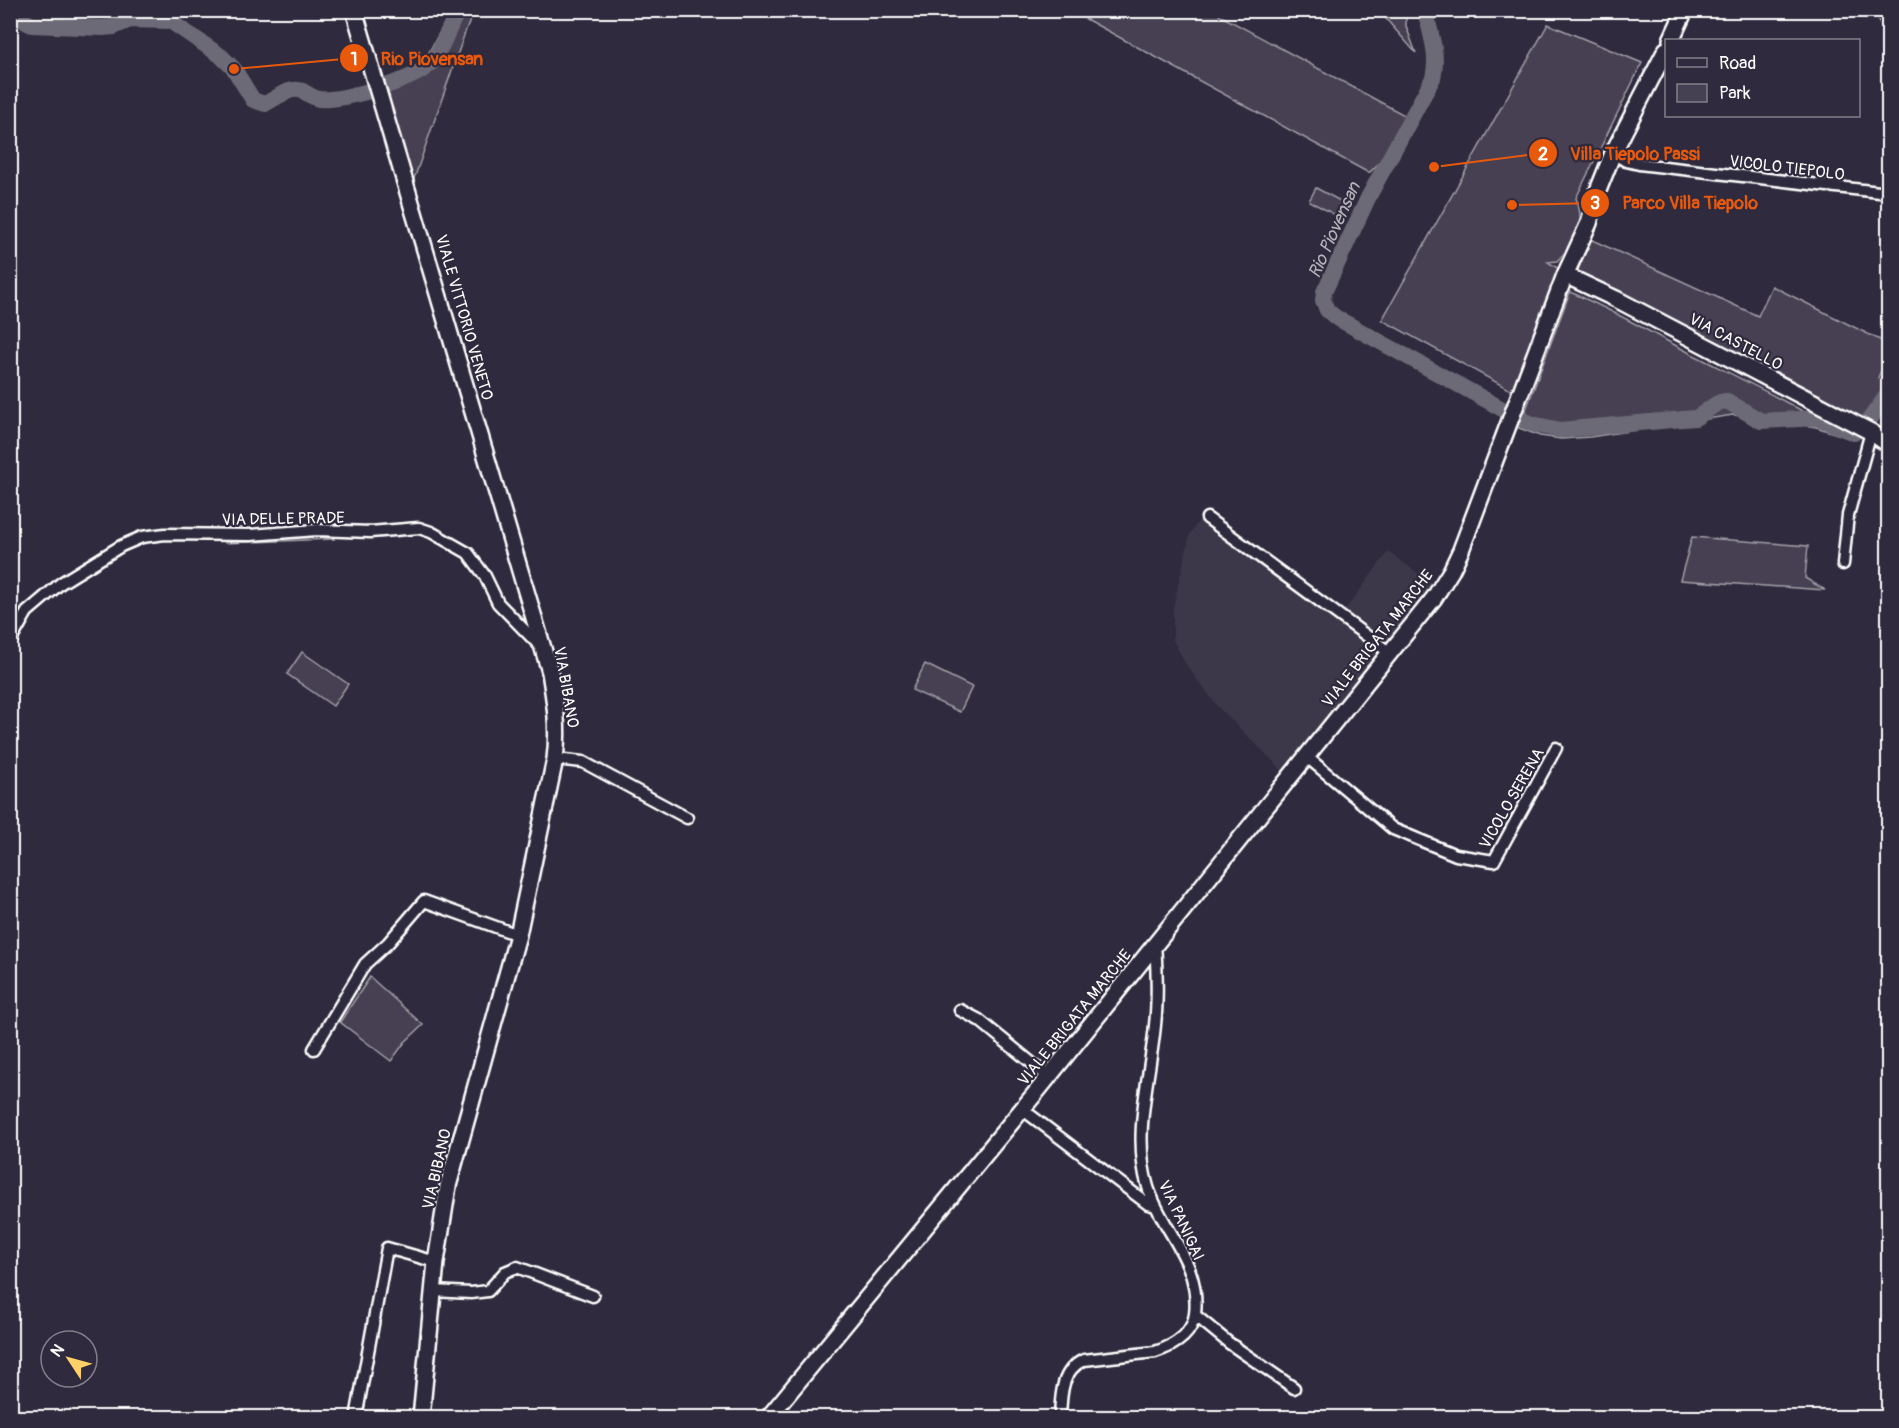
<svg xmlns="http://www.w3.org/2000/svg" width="1899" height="1428" viewBox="0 0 1899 1428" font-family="Pangolin,sans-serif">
<rect width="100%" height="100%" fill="#2f2a3d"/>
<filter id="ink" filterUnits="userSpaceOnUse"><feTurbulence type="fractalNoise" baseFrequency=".0167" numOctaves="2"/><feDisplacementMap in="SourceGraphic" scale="12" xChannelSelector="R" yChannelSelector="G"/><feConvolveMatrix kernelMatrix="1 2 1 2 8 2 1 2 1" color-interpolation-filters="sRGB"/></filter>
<g filter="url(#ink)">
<path fill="#3c3749" d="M1205,511l137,103 46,-62 47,33 -150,188 -67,-66 -32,-42 -13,-25v-33l17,-73z"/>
<path fill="#464152" stroke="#a2a0a8" stroke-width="1.5" d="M451,11h24l-8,16 -54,155 -33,-101 32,-11 11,-7z
M1071,11h141l196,106 -27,44 -12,12z
M1379,11h27v15l10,27z
M1876,11h12v48l-3,-27 -7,-12z
M1548,24l94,39 -66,135c10,27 1,43 -19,63l-9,1 11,7 -45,123 -132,-72z
M1316,188l30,16 -7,13 -30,-16z
M1590,239l168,77 14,-30 116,58v9l-10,25 10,5v21l-18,29 -296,-153z
M1570,292c43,18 81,41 122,62 55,28 110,55 163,86l-39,-13 -83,-12 -143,22 -29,2 -21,-3 -21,-8z
M286,533l49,6 -110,4 -1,-5z
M1692,537l116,9 -3,32 20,12 -145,-10z
M302,652l46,32 -15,22 -46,-32z
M925,664l47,23 -12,25 -48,-22z
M370,977l53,48 -18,17 -14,19 -51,-39z"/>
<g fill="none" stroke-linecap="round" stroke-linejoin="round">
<path stroke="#6d6a77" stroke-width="16" d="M15,10l11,12 6,3 70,3 12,-1 16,-7 40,1 51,35 13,13 19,31 12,4c12,-6 24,-18 38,-13 5,3 10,7 16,8 21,3 99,-19 112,-36 10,-12 19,-37 27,-53
M1425,10c5,22 14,45 8,68l-64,118 -45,96 -1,8 4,10 8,7 171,94
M1885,10l3,15
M1515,416l17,8 28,6 135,-12c12,-5 19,-17 32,-17l34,20 57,-3 36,15 12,-9 22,-30"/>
<g stroke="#fff" stroke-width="15">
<path id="street" d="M1613,153l13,8 13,3 249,29
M1207,518l183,135
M1843,564l5,-49 23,-83
M10,642l17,-30 34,-29 60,-37 21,-9 23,-3 85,1 67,-5 53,2 49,-4 12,4 37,21 17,23 13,27 44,45
M1307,757l86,72 63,26 38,6 62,-113
M555,759l28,3 104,56
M960,1010l19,10 70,57
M314,1049l51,-85 23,-21 36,-42 94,34
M1022,1109l126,95 4,1
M433,1291l38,2 17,-2 17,-19 12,-5 76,29
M1195,1315l34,28 65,45
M356,1418l31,-170 49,14
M1060,1418c1,-23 1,-48 24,-58l71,-8c19,-6 37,-17 40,-38 6,-53 -33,-83 -47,-127 -16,-52 2,-109 7,-162 3,-27 2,-54 0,-82"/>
</g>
<g stroke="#fff" stroke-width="20">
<path id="secondary" d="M354,10l196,662c5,30 9,57 5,87l-37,176 -70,251 -12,76 -15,156
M1671,40l14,-30
M1565,275l51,24 255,133 17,12
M768,1418l270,-328 396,-492 17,-27 10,-21 104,-275 24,-52 8,-30 16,-40 53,-103"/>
</g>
<use href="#street" stroke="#2f2a3d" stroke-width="10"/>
<use href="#secondary" stroke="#2f2a3d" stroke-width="15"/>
</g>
</g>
<g text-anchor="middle" stroke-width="4.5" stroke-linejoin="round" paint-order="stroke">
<g font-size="16" fill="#fff" stroke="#2f2a3d">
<text transform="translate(1787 167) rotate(7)" y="6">VICOLO TIEPOLO</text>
<text transform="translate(465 317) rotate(74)" y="6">VIALE VITTORIO VENETO</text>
<text transform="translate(1736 341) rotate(28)" y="6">VIA CASTELLO</text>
<text transform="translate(283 518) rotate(-1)" y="6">VIA DELLE PRADE</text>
<text transform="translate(1377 638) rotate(-52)" y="6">VIALE BRIGATA MARCHE</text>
<text transform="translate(567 687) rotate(80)" y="6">VIA BIBANO</text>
<text transform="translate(1511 798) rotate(-60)" y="6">VICOLO SERENA</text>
<text transform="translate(1074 1017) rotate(-51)" y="6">VIALE BRIGATA MARCHE</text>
<text transform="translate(436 1169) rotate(-77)" y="6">VIA BIBANO</text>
<text transform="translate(1182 1220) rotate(65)" y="6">VIA PANIGAI</text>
</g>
<g font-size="18" font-style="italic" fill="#b6b4bb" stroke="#2f2a3d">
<text transform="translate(1334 230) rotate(-66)" y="6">Rio Piovensan</text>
</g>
</g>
<path fill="none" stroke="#e8590c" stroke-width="2" d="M234 69L354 58M1434 167L1543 153M1512 205L1595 203"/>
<g fill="#e8590c" stroke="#2f2a3d" stroke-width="2">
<circle cx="234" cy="69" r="6"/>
<circle cx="1434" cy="167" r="6"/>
<circle cx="1512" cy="205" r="6"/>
<circle cx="354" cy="58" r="15"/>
<circle cx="1543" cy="153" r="15"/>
<circle cx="1595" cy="203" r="15"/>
</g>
<g font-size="18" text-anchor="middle" font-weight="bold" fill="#fff">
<text x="354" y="65">1</text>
<text x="1543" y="160">2</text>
<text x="1595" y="209">3</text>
</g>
<g font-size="18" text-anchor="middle" font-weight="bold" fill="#e8590c" stroke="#2f2a3d" stroke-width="4.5" stroke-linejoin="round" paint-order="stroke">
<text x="432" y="65">Rio Piovensan</text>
<text x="1635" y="160">Villa Tiepolo Passi</text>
<text x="1690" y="209">Parco Villa Tiepolo</text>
</g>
<rect width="1899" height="1428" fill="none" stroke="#2f2a3d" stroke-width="36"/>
<rect x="18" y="18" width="1863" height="1392" fill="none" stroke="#fff" stroke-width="2" filter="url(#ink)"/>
<rect x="1665" y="39" width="195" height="78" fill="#2f2a3d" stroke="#827f8b" stroke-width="1.5"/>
<rect x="1677" y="58" width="30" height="9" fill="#2f2a3d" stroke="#827f8b" stroke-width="1.5"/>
<text x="1719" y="69" font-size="18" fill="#ffffff">Road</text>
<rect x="1677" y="84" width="30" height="18" fill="#464152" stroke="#827f8b" stroke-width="1.5"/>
<text x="1719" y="99" font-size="18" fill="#ffffff">Park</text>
<g transform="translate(69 1359) rotate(306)"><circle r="28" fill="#2f2a3d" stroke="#827f8b" stroke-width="1.5"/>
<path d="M0-4.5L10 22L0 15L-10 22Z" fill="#ffd166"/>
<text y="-9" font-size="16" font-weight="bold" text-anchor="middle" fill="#ffffff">N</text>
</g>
</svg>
